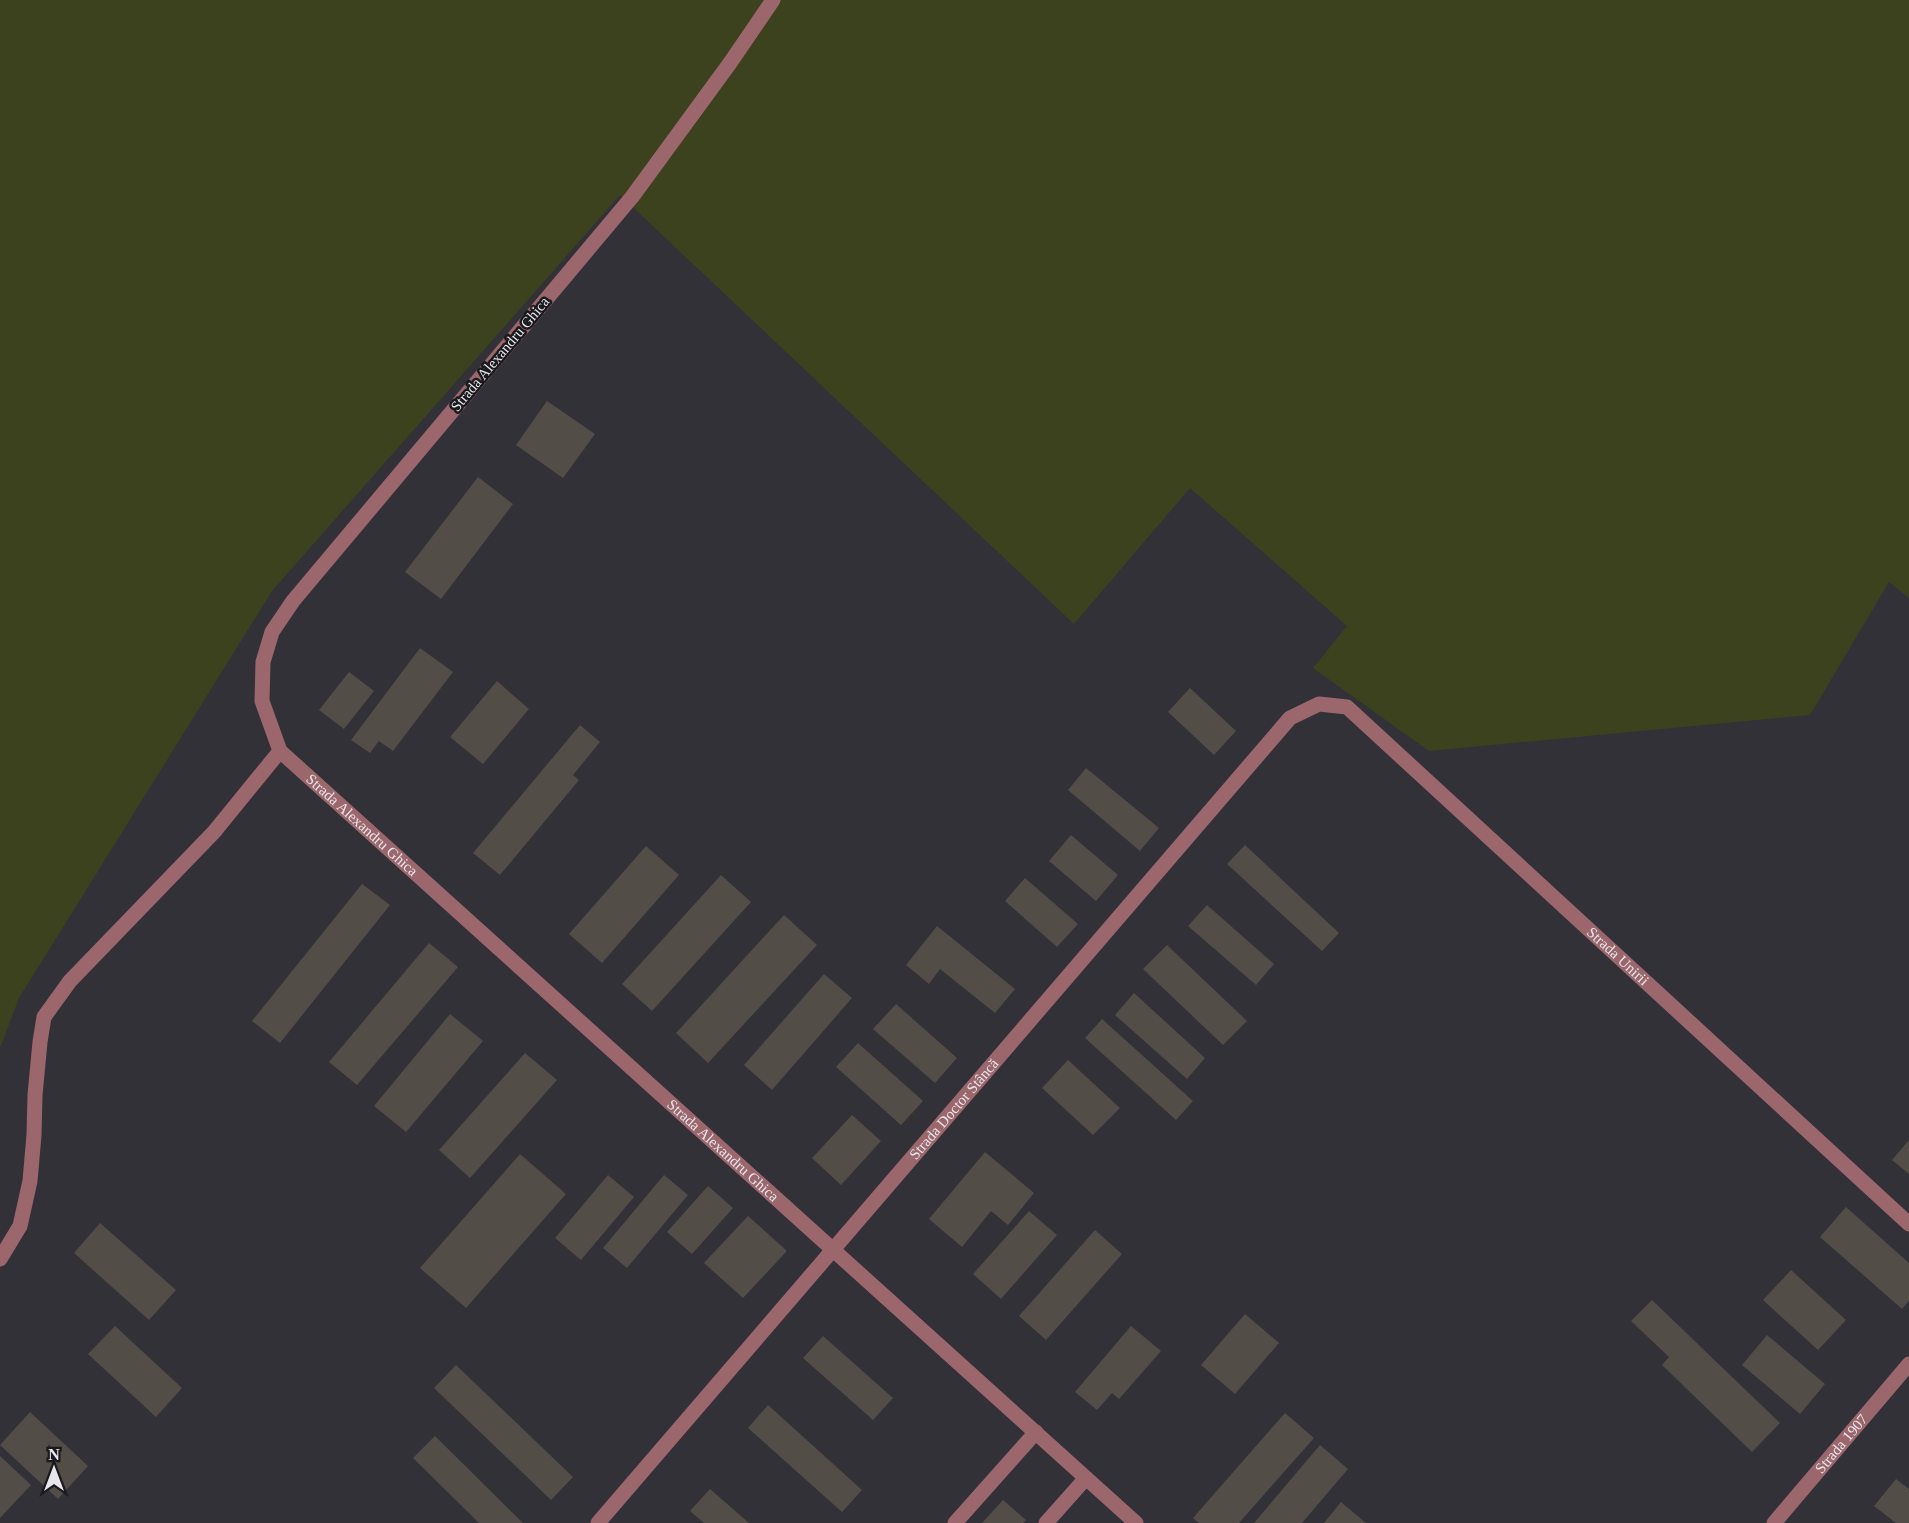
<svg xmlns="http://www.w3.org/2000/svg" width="1909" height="1523" viewBox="0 0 1909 1523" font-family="'Times New Roman',serif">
<rect width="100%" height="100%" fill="#323138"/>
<path fill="#3d421e" d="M0,0h1909v598l-20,-16 -79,133 -381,36 -116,-83 34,-42 -157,-138 -116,136 -454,-429 -348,396 -253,407 -19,50z"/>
<path fill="#534d47" d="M547,401l48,33 -32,44 -47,-33z
M478,477l35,27 -72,95 -36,-27z
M420,648l33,24 -60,79 -14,-10 -9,12 -19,-13z
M349,672l25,19 -30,38 -25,-19z
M497,681l32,28 -46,55 -33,-27z
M1190,688l46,43 -22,24 -46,-43z
M580,725l20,17 -27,33 6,5 -79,95 -27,-22z
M1086,768l73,60 -19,23 -72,-61z
M1071,835l47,40 -22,26 -47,-40z
M1245,845l94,88 -17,18 -95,-87z
M646,846l33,29 -77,88 -33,-29z
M721,875l30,27 -99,109 -30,-27z
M1025,878l53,46 -21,23 -52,-46z
M362,884l28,21 -110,138 -28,-22z
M1207,905l67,59 -18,21 -68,-59z
M784,915l33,30 -109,118 -32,-30z
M937,926l78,63 -20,24 -55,-44 -11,15 -23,-19z
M429,943l29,24 -101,118 -28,-23z
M1167,945l80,76 -24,24 -80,-76z
M824,974l28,24 -80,92 -28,-25z
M1134,993l71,65 -18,21 -72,-64z
M896,1004l61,54 -22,25 -62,-54z
M450,1014l33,27 -77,91 -32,-26z
M1102,1019l91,82 -17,19 -91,-82z
M858,1043l65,58 -22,24 -65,-58z
M525,1053l32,27 -87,98 -31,-28z
M1068,1060l52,48 -27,27 -51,-47z
M852,1115l29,26 -40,44 -29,-27z
M1909,1140v34l-17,-14z
M985,1152l49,41 -26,32 -17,-14 -29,36 -33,-28z
M520,1154l46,40 -100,114 -46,-40z
M608,1175l26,22 -53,63 -26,-22z
M664,1175l24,20 -61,73 -24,-20z
M708,1186l25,22 -41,46 -25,-22z
M1846,1207l63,56v38l-7,8 -82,-72z
M1029,1211l28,24 -56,64 -28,-25z
M748,1216l39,35 -44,47 -39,-35z
M100,1223l76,67 -27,30 -75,-67z
M1095,1230l27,24 -76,86 -27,-24z
M1791,1270l55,50 -28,30 -55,-50z
M1652,1300l128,123 -28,29 -90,-87 7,-8 -38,-36z
M1245,1314l34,29 -44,51 -34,-29z
M115,1326l67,62 -26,29 -68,-63z
M1131,1326l30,25 -42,48 -7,-6 -15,17 -22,-18z
M1767,1335l58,49 -25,30 -58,-49z
M823,1336l70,62 -20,22 -70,-62z
M456,1365l117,112 -22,23 -117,-112z
M768,1405l94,85 -20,22 -94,-84z
M30,1412l58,54 -30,33 -58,-54z
M1285,1413l29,25 -75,85h-40l-6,-5z
M435,1436l88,87h-44l-66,-65z
M1320,1445l28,24 -46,54h-48z
M0,1456l31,29 -31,33z
M1896,1479l13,10v34h-13l-22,-17z
M710,1489l39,34h-45l-14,-12z
M1003,1500l23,20 -3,3h-41z
M1341,1502l25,21h-42z"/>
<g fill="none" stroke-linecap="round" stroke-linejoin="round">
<g stroke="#9b676c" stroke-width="15">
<path id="s1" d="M773,0l-43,63 -98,134 -339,404 -21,31 -9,30 -1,39 18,50 856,772"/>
<path d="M0,1259l20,-33 10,-45 4,-46 1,-40 5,-53 4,-25 26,-36 144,-149 66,-81"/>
<path id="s2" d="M598,1523l692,-805 29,-14 28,3 562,517"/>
<path d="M955,1523l81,-91"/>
<path d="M1046,1523l40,-45"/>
<path id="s3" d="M1774,1523l135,-159"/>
</g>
</g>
<g text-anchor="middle" stroke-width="5" stroke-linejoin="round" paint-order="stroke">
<g font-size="15" fill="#e7e6eb" stroke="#1a191d">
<text transform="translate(500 354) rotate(-50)" y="5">Strada Alexandru Ghica</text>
<text dy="5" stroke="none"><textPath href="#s1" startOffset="1041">Strada Alexandru Ghica</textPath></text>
<text dy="5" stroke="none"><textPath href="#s2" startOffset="1490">Strada Unirii</textPath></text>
<text dy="5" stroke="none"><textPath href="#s2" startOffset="546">Strada Doctor Stâncă</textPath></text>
<text dy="5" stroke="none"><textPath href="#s1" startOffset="1527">Strada Alexandru Ghica</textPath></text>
<text dy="5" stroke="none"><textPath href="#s3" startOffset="104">Strada 1907</textPath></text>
</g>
</g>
<g transform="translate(54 1469)" stroke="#1a191d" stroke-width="4.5" paint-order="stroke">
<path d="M0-4.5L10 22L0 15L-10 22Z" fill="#e7e6eb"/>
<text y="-9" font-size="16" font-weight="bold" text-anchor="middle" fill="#e7e6eb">N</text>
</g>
</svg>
